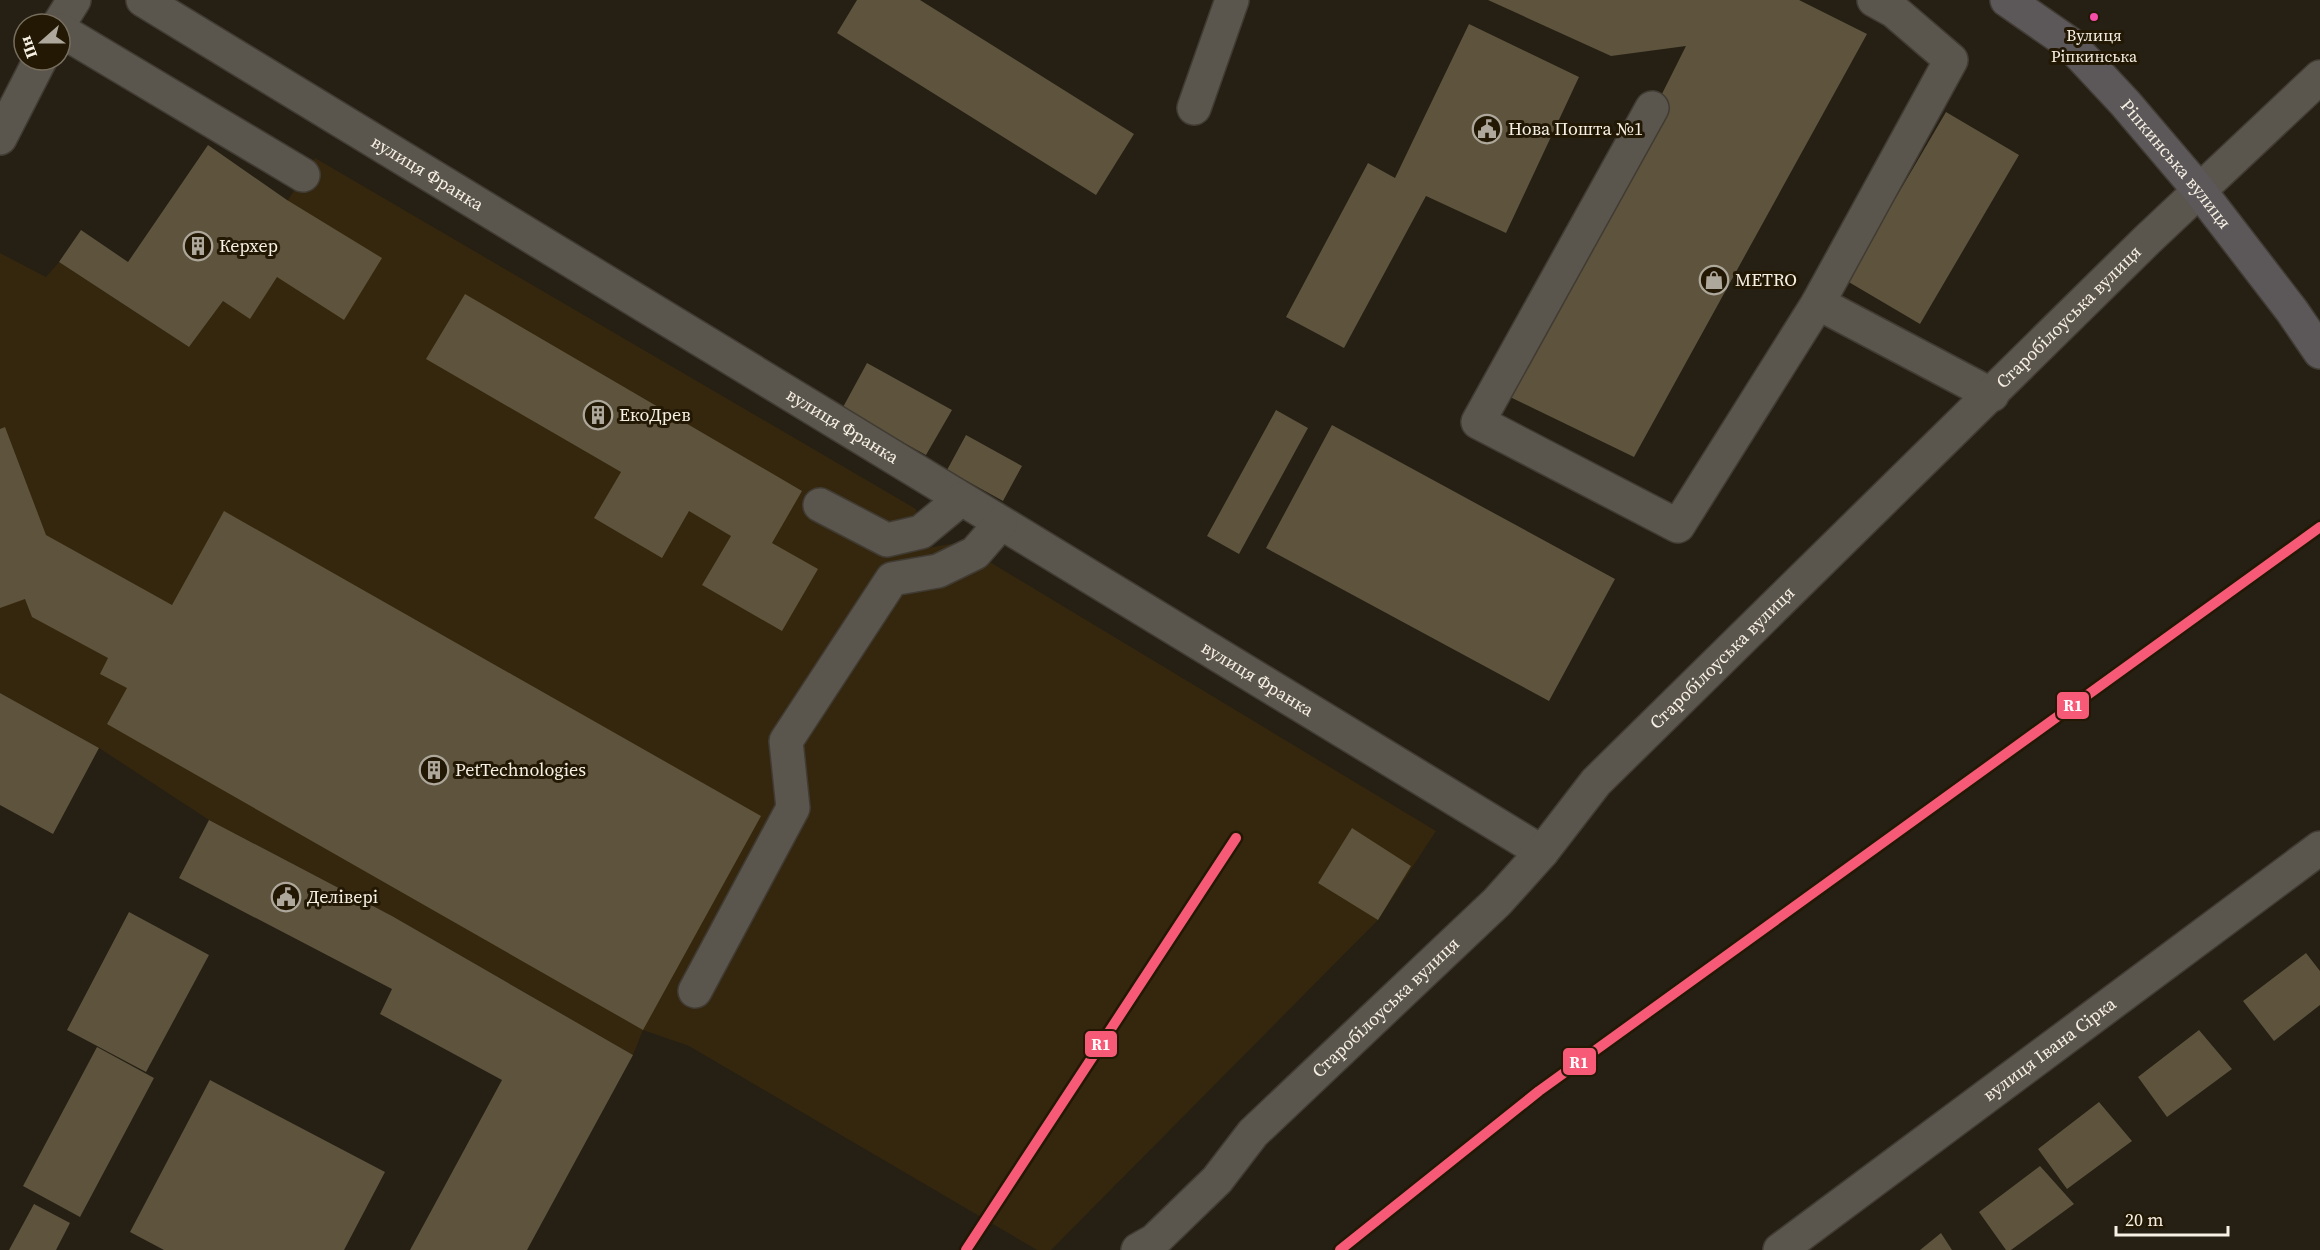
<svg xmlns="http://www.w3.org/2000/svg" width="2320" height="1250" viewBox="0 0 2320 1250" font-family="'Source Serif 4',serif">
<rect width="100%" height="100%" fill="#251f14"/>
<path fill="#35270d" d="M315,158l601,351 6,40 34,-6 19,10 461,278 -58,89 -327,330h-14l-348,-204 -46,-16 -10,25 -241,-139 -183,-96 -110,-72 -99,-55v-440l46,24 13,-15 130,85 34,-46z"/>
<path fill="#5e533c" d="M857,0h63l214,134 -38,61 -259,-162z
M1488,0h311l68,34 -233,423 -124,-60 176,-351 -75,10z
M1469,24l110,53 -73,156 -80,-37 -82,152 -58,-31 82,-154 27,15z
M1946,112l73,43 -99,169 -73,-43z
M208,145l79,55 95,58 -38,62 -67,-43 -27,42 -27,-18 -34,46 -130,-85 22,-32 47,32z
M465,294l337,197 -30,52 46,26 -36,62 -80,-46 29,-49 -42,-25 -27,47 -68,-40 27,-46 -195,-113z
M867,363l85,47 -26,45 -84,-46z
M1276,410l32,18 -69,126 -32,-18z
M1332,425l283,154 -66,122 -283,-153z
M5,427l41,108 126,70 52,-94 537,305 -118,214 -536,-306 20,-36 -27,-14 8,-16 -76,-41 -7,-18 -25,9v-179z
M966,435l56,31 -19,35 -56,-31z
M0,693l99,55 -46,86 -53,-29z
M209,820l183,96 241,139 -106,195h-117l92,-170 -122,-66 12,-25 -213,-111z
M1352,828l59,38 -33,54 -60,-37z
M129,912l80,43 -63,117 -79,-42z
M2306,953l14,18v34l-46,36 -31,-40z
M2199,1030l33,39 -65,48 -29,-40z
M97,1047l57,31 -74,139 -57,-31z
M210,1080l175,92 -41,78h-180l-34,-18z
M2099,1102l33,39 -65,48 -29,-40z
M2040,1166l34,38 -63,46h-5l-27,-38z
M34,1204l36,19 -14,27h-47z
M1941,1233l11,17h-32z"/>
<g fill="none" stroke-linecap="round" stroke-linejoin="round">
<g stroke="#403b33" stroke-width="36">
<g id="minor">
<path id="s1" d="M143,0l1399,852"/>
<path d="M59,24l15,-24"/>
<path d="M60,30l243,145"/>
<path d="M1194,108l38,-108"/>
<path d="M1652,108l-174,314 200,104 140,-223 174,92"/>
<path d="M0,138l40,-78"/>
<path d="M1818,303l133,-243 -57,-49 -20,-11"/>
<path d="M820,505l67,35 34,-8 40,-33"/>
<path d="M695,991l98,-183 -7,-67 106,-162 46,-8 37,-18 26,-30"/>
<path id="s2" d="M1138,1250l16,-9 63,-61 36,-47 244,-231 45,-50 54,-70 551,-542 173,-163"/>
<path id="s3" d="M1780,1250l540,-402"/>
</g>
</g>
<g stroke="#403b33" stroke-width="36">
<g id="major">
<path id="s4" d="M2007,0l62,43 56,60 74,87 93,121 28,41"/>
</g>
</g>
<use href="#minor" stroke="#5a554d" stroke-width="33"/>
<use href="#major" stroke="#5c5758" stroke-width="33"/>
<g stroke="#221804" stroke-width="15">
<path id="rail-1" d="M966,1250l270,-412
M1340,1250l199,-159 781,-564"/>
</g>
<use href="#rail-1" stroke="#f75a77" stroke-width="10"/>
</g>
<defs>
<g id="civic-ring" transform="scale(1.5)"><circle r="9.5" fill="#221804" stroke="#aea79b" stroke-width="1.5"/><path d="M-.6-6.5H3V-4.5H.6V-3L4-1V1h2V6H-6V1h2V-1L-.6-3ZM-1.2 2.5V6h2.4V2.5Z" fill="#aea79b"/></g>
<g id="building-ring" transform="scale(1.5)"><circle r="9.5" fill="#221804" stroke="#aea79b" stroke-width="1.5"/><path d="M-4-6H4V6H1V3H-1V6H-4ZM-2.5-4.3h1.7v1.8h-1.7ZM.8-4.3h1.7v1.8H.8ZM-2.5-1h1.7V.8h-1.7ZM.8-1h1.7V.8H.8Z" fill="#aea79b"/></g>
<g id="shop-ring" transform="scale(1.5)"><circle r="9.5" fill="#221804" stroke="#aea79b" stroke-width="1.5"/><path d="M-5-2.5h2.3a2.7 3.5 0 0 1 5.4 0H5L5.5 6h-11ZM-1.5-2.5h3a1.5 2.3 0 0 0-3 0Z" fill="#aea79b"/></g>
</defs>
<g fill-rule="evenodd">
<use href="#civic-ring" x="1487" y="129"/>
<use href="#building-ring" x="198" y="246"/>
<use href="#shop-ring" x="1714" y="280"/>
<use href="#building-ring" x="598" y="415"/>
<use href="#building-ring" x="434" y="770"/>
<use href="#civic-ring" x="286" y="897"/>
</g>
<circle fill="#f54da8" stroke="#221804" stroke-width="2" cx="2094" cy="17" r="5"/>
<g text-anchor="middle" stroke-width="6" stroke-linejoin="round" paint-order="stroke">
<g font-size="16" fill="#f7f0e4" stroke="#221804">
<text x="2094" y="41">Вулиця<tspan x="2094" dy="21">Ріпкинська</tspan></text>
</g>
<g font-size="18" fill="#f7f0e4" stroke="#221804" text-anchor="start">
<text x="1508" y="135">Нова Пошта №1</text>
<text x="219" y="252">Керхер</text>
<text x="1735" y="286">METRO</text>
<text x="619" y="421">ЕкоДрев</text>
<text x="455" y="776">PetTechnologies</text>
<text x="307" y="903">Делівері</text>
</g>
<g font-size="18" fill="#f7f0e4" stroke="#221804">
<text dy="6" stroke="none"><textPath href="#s4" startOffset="237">Ріпкинська вулиця</textPath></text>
<text dy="6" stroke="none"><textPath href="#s1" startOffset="333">вулиця Франка</textPath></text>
<text dy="6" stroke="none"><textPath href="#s2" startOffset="1320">Старобілоуська вулиця</textPath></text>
<text dy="6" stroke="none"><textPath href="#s1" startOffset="819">вулиця Франка</textPath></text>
<text dy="6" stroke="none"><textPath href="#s2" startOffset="834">Старобілоуська вулиця</textPath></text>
<text dy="6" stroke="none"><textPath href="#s1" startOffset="1305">вулиця Франка</textPath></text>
<text dy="6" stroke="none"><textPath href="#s2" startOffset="348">Старобілоуська вулиця</textPath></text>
<text dy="6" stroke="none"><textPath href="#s3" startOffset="336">вулиця Івана Сірка</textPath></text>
</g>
</g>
<g stroke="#221804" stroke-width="2">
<rect x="2056" y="691" width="34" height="29" rx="6" fill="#f75a77"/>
<rect x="1084" y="1030" width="34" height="28" rx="6" fill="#f75a77"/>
<rect x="1562" y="1047" width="35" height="29" rx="6" fill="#f75a77"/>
</g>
<g font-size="16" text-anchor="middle" font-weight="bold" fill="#fff">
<text x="2073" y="711">R1</text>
<text x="1101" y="1050">R1</text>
<text x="1579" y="1068">R1</text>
</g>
<g transform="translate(42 42) rotate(249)"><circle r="28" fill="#221804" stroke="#776e5e" stroke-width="1.5"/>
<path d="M0-4.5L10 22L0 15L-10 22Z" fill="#aea79b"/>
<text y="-9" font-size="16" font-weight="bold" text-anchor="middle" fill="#f7f0e4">Пн</text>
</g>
<path d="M2116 1226v9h112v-9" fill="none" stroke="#f7f0e4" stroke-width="3"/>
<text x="2125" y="1226" font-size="18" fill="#f7f0e4" stroke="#221804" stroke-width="4.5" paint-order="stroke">20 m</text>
</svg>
